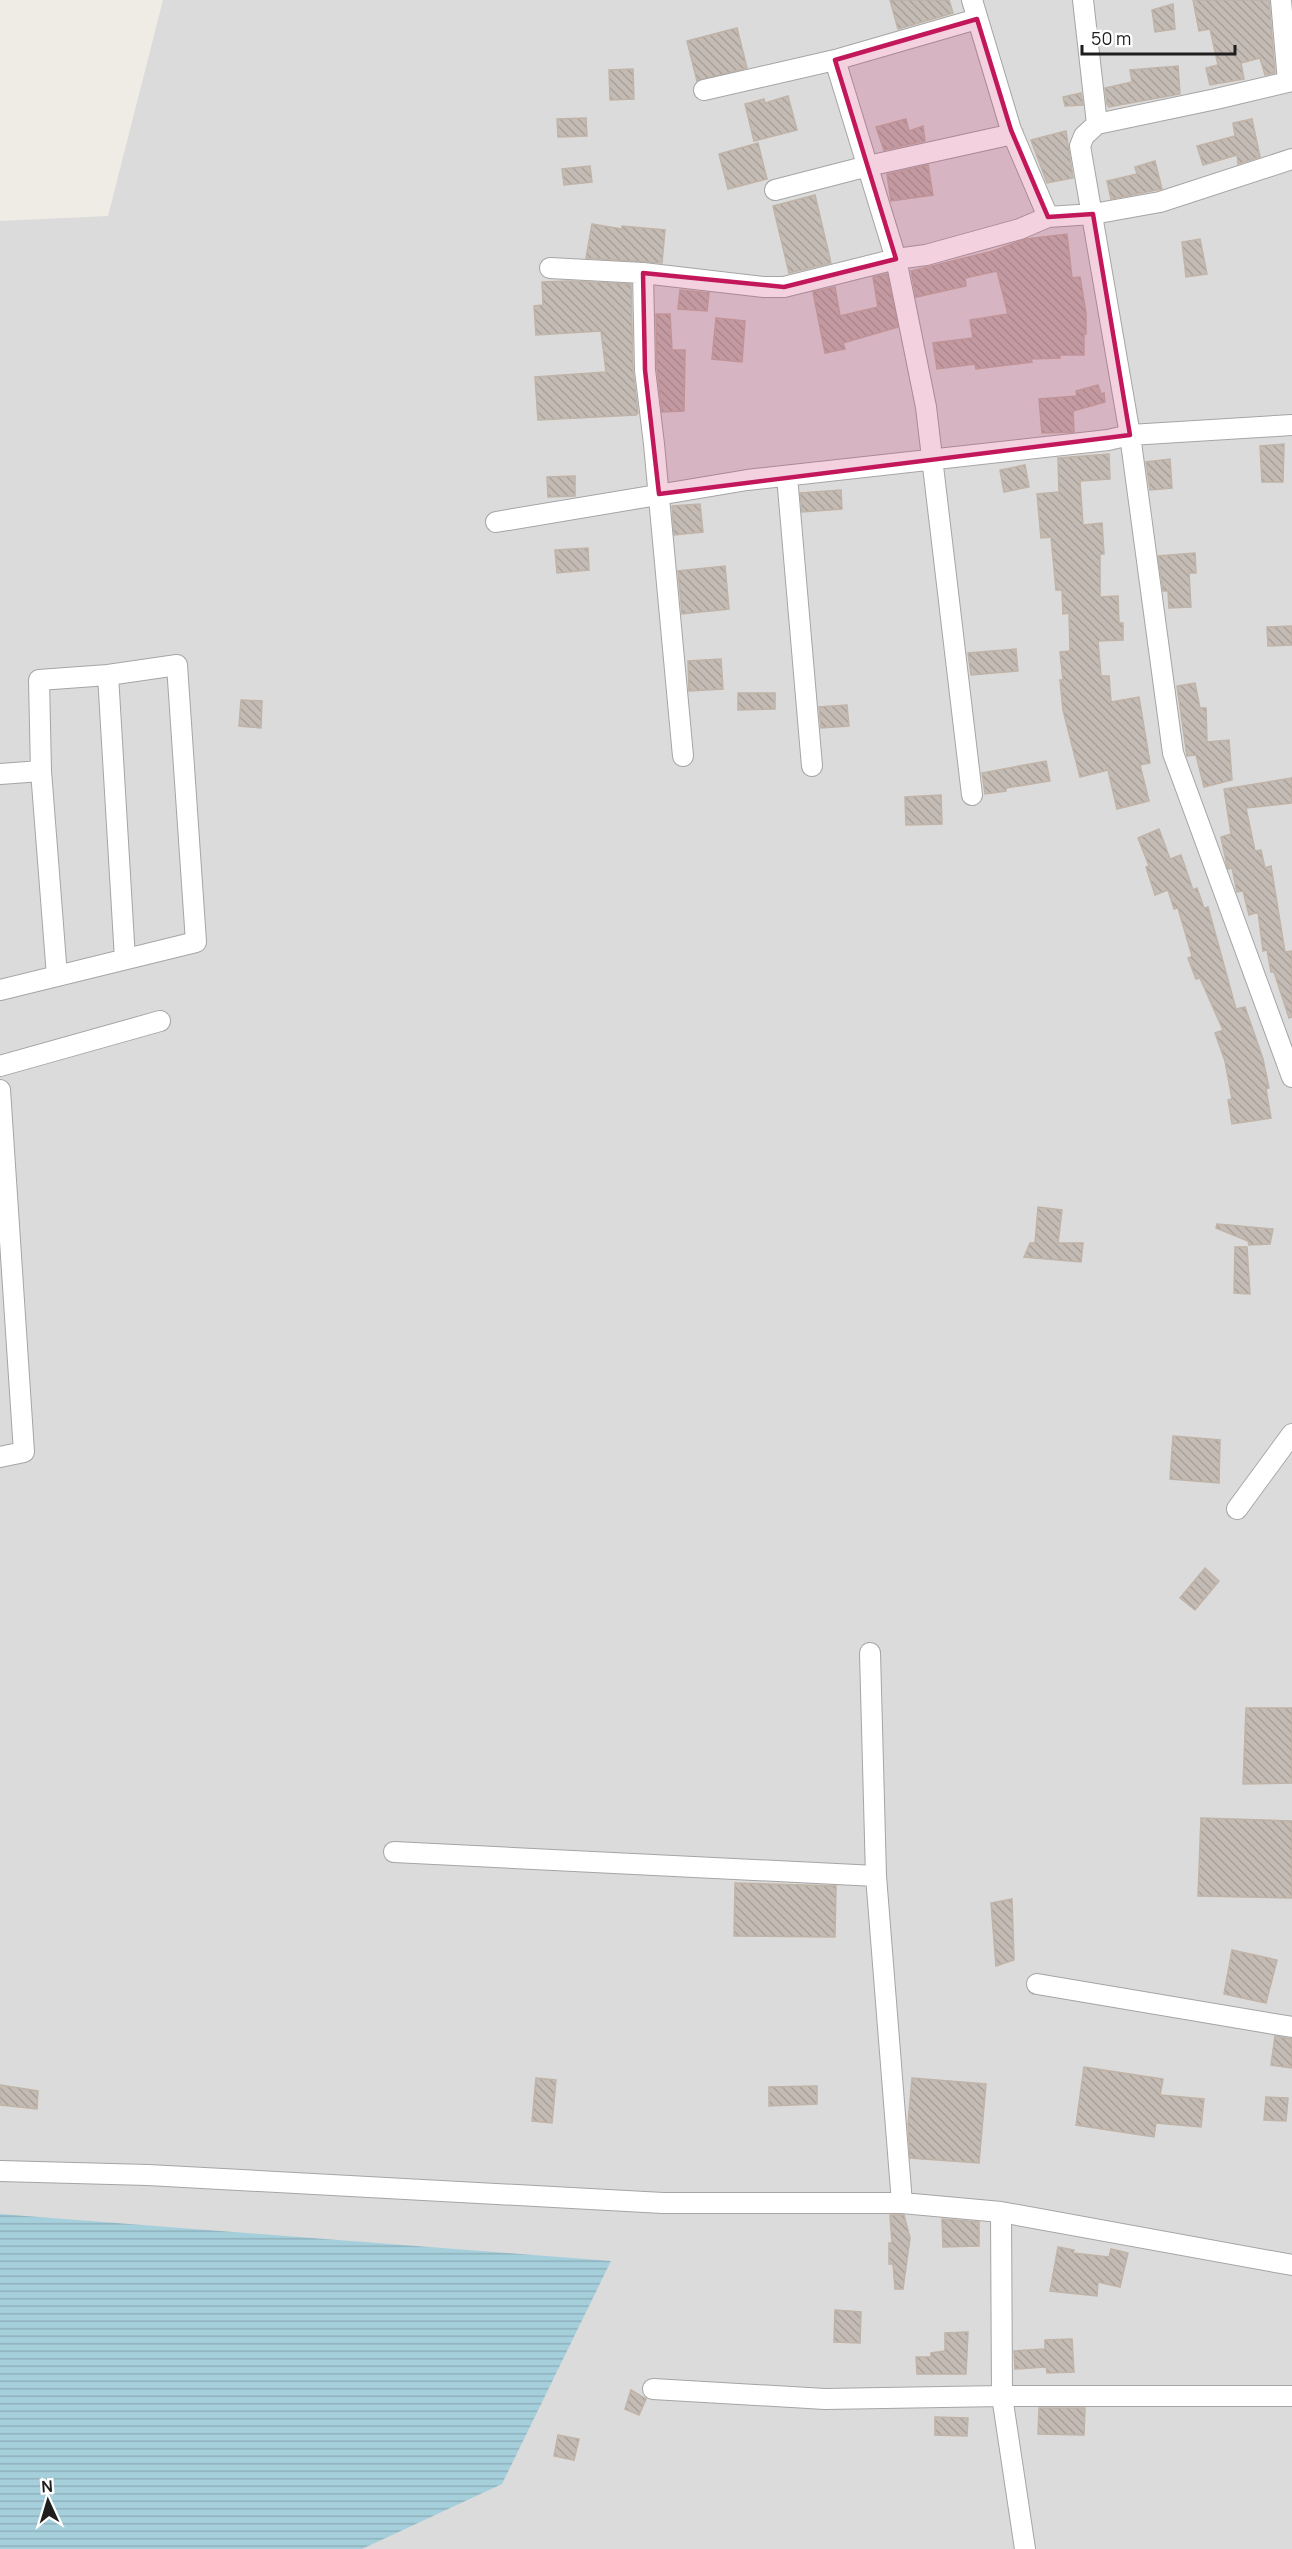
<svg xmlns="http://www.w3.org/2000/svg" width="1292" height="2549" viewBox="0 0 1292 2549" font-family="Manrope,sans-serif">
<defs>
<pattern id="water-rules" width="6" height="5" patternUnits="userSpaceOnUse" patternTransform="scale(1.5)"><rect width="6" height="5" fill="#a6cfdc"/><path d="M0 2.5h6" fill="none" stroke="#8eb1bc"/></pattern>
<pattern id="building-back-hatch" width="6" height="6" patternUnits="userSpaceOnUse" patternTransform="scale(1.5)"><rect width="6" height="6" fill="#c4bbb4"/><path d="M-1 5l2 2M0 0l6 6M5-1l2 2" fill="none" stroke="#a8a09a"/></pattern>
</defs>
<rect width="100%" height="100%" fill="#efece5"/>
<path fill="#dcdbdb" d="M163,0h1129v2549h-1292v-2328l108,-5z"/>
<path fill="url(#water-rules)" d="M0,2214l611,47 -109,223 -140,65h-362z"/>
<path fill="url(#building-back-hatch)" stroke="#c0b3a7" stroke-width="1.5" d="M890,0h59l4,13 -55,16z
M1193,0h76l6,73 -10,2 -5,-17 -19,5 3,16 -34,6 -4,-17 12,-3 -8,-36 -11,2z
M1173,4l2,25 -20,3 -3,-22z
M737,28l10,40 -50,13 -10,-40z
M1178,66l2,28 -71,13 -2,-3 -2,-16 27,-6 -2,-12z
M633,69l1,30 -24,1 -1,-30z
M1081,93l2,12 -18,1 -2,-9z
M788,96l9,34 -43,11 -9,-37 19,-5 1,4z
M586,118l1,18 -29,1 -1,-18z
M906,119l3,12 14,-5 2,15 -41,9 -8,-23z
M1252,119l8,38 -22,7 -1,-9 -34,10 -6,-19 38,-10 -2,-13z
M1066,131l7,47 -26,5 -16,-43z
M758,143l9,36 -39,10 -9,-35z
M1155,161l7,28 -51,10 -4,-18 30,-7 -2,-7z
M928,165l5,30 -42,6 -4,-27z
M590,166l2,16 -28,3 -2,-16z
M815,195l16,68 -42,10 -16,-67z
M592,224l30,5v-3l43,4 -3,33 -76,-5z
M1067,234l5,44 8,-1 6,36v21h-2v21h-24v3l-29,1 1,3 -56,7 -1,-5 -38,5 -4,-26 40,-5 -3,-18 38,-6 -11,-43 -32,7 1,8 -50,11 -5,-26 82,-20 33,-12z
M1200,239l7,35 -21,3 -4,-35z
M887,274l11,53 -55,16 2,6 -20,4 -12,-61 22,-5 5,29 38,-9 -5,-30z
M568,281l63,3 2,86 5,43 -2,2 -98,5 -3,-43 71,-5 -5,-41 -65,4 -2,-29 9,-1 -1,-23z
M680,290l29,3 -2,18 -29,-2z
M656,314h14l2,36h13l-1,61 -22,1 -5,-43z
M716,318l29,3 -3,41 -30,-3z
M1098,385l3,9 3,-1 1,9 -32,9 1,21 -32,1 -3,-34 38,-3 -1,-5z
M1284,444l-1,38h-21l-2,-36z
M1109,454l1,25 -30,2 3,44 19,-2 2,31h-4v43l18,-1 1,27h4v17l-25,1 3,35h8l2,26 28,-5 11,66 -10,2 9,36 -32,8 -9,-39 -28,7 -17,-67 -3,-30h3l-3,-28 10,-1 -1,-38 -6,1 -1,-24h-6l-5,-53 -10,1 -4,-44 22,-2 -1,-34z
M1170,459l2,29 -22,2 -4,-28z
M1025,465l4,22 -25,5 -4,-22z
M575,476v20l-27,1 -1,-20z
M841,490l1,19 -40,3 -2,-19z
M700,504l3,28 -29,3 -2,-29z
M588,548l1,22 -32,3 -2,-23z
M1195,553l1,20h-7l2,34 -22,1 -1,-17h-5l-5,-35z
M725,566l4,43 -47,5 -4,-43z
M1292,626v19l-24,1 -1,-19z
M1016,649l2,22 -47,4 -3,-22z
M721,659l2,30 -34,2 -1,-30z
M1195,683l5,25h6l1,34 22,-2 3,40 -28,7 -8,-32 -9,1 -10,-70z
M738,693h37v16l-37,1z
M241,700l21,1 -1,27 -22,-2z
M847,705l2,21 -28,2 -2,-21z
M1046,761l4,20 -44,7v3l-21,3 -3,-21z
M1292,778v25l-46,5 9,43 6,-1 4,18 6,-2 14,86 7,-1v66l-3,1 -15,-46h-3l-4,-22 -4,1 -5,-39 -9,3 -6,-24 -6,1 -5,-24 -4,1 -1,-3 -6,-29 10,-3 -7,-45z
M941,795l1,29 -36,1 -1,-28z
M1159,829l11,30 11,-4 12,35 4,-2 7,20 4,-1 28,102 9,-2 18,52 6,29 -3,1 5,29 -39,6 -4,-24 4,-1 -7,-38 -10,-28 8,-3 -23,-52 -4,1 -8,-21 4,-2 -14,-48 -4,1 -6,-19 -13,5 -9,-28 3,-1 -11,-28z
M1038,1207l24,3 -4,33h25l-2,19 -57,-5 6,-14h5z
M1217,1224l56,5 -3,15 -21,1 -1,-4 -32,-13z
M1235,1247h12l3,47 -16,-1z
M1173,1436l47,4 -1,43 -49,-4z
M1205,1568l14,13 -24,29 -15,-12z
M1246,1708h46v75l-49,1z
M1201,1818l91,3v77l-94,-2z
M735,1883l101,3 -1,51 -101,-1z
M1012,1899l2,61 -18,6 -5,-63z
M1232,1950l45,10 -11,43 -42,-9z
M1275,2036l17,3v29l-21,-3z
M1084,2067l79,12 -3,16 44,4 -3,28 -45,-4 -2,14 -78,-12z
M536,2078l20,2 -4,43 -20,-2z
M912,2078l74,6 -7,79 -69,-5 -2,-34z
M0,2085l38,6 -1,18 -37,-4z
M817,2086v18l-48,2v-19z
M1266,2097l22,1 -2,23 -22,-1z
M890,2215h14l6,23 -7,51h-8l-2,-25h-4v-21h3z
M942,2219l37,3v24l-36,1z
M1058,2247l16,3 -1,3 36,4 2,-8 17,4 -8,34 -22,-5 -1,14 -47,-5z
M835,2310l26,2 -1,31 -26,-1z
M968,2332l-2,42h-49l-1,-17h15v-4l14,-2v-18z
M1072,2339l2,33 -27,1 -1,-6 -31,2 -1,-18 31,-2v-9z
M631,2390l15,9 -7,16 -14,-6z
M1039,2408h46l-1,27 -46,-1z
M935,2417l33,1 -1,18 -32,-1z
M558,2435l21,4 -5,21 -20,-4z"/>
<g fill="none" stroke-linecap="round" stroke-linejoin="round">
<g stroke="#a5a5a5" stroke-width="22">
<path id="minor" d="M972,0l39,130 37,87
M1083,0l14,124
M1281,0l7,82
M1292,81l-76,18 -119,25 -13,12 -4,10 50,289 43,318 119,324
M704,90l131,-30
M775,190l93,-24 145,-32
M550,268l93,5 121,14h20l112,-28 30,-4 94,-26 28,-12 45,-3 67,-12 132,-43
M643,273l2,97 9,74 29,312
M787,476l25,290
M496,522l251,-42 361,-40 22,-5 162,-10
M108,675l17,284
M41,771l16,205
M0,774l41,-3 -2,-91 69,-5 69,-10 19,277 -196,48
M972,795l-46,-388 -30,-148 -61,-199 142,-41
M0,1066l160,-45
M0,1090l24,362 -24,5
M1237,1509l55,-75
M870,1653l6,223 26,327
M394,1852l482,24
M1037,1984l255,43
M0,2171l148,4 515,28h239l99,9 291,53
M1001,2212l1,184 23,153
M653,2389l172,10 177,-3h290"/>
</g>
<use href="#minor" stroke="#fff" stroke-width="20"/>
</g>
<path fill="#c2185b" fill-opacity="0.2" stroke="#c2185b" stroke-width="4.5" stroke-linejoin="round" d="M977,19l34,111 37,87 45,-3 37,221 -471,59 -14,-124 -2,-97 141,14 112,-28 -61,-199z"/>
<g transform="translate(48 2501) rotate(356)" stroke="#ffffff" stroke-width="4.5" paint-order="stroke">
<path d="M0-4.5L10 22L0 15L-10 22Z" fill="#1e1e1e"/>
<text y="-9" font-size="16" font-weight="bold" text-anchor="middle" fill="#1e1e1e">N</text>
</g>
<path d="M1082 45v9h153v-9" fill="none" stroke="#1e1e1e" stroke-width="3"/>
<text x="1091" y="45" font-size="18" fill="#1e1e1e" stroke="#ffffff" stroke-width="4.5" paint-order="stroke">50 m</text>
</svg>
